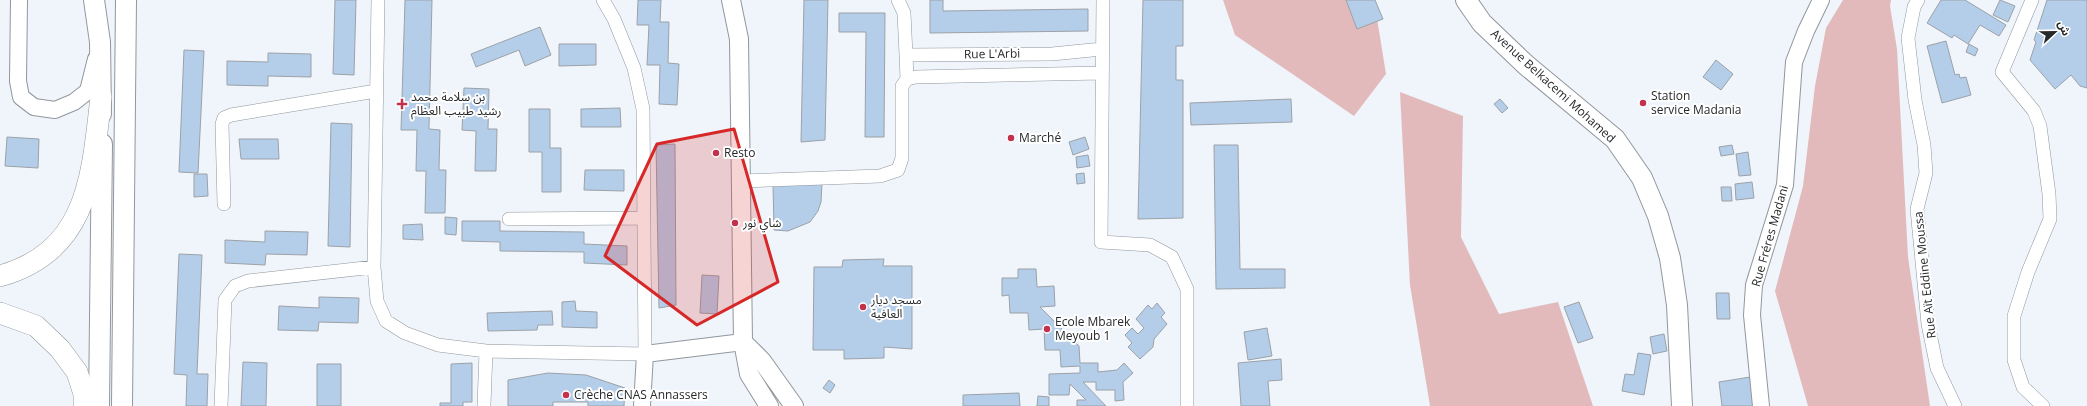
<svg xmlns="http://www.w3.org/2000/svg" width="2087" height="406" viewBox="0 0 2087 406" font-family="'Open Sans','Noto Sans Arabic',sans-serif">
<rect width="100%" height="100%" fill="#eff5fb"/>
<path fill="#e2babc" d="M1223,0h151l12,74 -32,42 -119,-81z
M1843,0h48l-1,6 7,43 11,208 22,149h-122l-33,-115 28,-105 12,-100 11,-58z
M1400,92l63,24 -2,121 38,77 59,-12 35,104h-163l-20,-121z"/>
<path fill="#b4ceea" stroke="#9ca1a7" d="M335,0h21l-2,75 -21,-1z
M405,0h27l-3,129 11,1 -1,40h7l-1,43h-20l1,-42h-10l1,-41h-16z
M638,0h23l-1,22h9l-1,41 11,1 -2,41 -18,-1 1,-39h-13l2,-40h-12z
M804,0h24l-3,140 -24,2z
M930,0h13v11l145,-2v22l-158,2z
M1143,0h40v46h-7v34h7v138l-45,1z
M1346,0h29l8,19 -26,10z
M1941,0h24l41,25 -7,11 -19,-11 -12,19 -14,-9 -2,3 -25,-15z
M2000,0l15,6 -7,16 -15,-7z
M2047,0h40v88l-7,-2 -9,-11 -16,14 -25,-29 6,-18 -2,-2z
M839,13h46l-1,124h-19l1,-105h-27z
M540,27l11,28 -26,11 -6,-16 -43,17 -5,-13z
M1946,41l9,34 4,-1 1,4 6,-1 5,18 -29,8 -15,-57z
M559,44h37v21l-37,1z
M1969,44l9,5 -3,7 -9,-4z
M184,50l20,1 -6,122 -19,-1z
M268,53l43,1v23l-43,-1v10l-41,-1v-24l41,1z
M1716,60l17,14 -12,16 -18,-13z
M464,88l25,1 -1,40h9l-1,42h-21l1,-40 -14,-1z
M1291,99l1,23 -101,3 -1,-22z
M1500,99l8,9 -6,5 -8,-9z
M620,108l1,19h-40v-18z
M529,109h21v39h11v44h-19v-40h-13z
M331,123l21,1 -2,123 -22,-1z
M7,137l32,2 -1,29 -33,-2z
M1085,137l4,12 -16,6 -4,-13z
M239,139h39l1,20h-38z
M675,144l1,161 -17,3 -3,-163z
M1214,145h24l2,124h45v19l-69,1z
M1732,145l2,9 -13,2 -2,-9z
M1748,152l3,23 -12,1 -3,-22z
M1088,155l2,11 -13,2 -1,-11z
M585,170h39v21l-40,-1z
M1084,173l1,10 -8,1 -1,-10z
M194,174h13l1,22 -14,1z
M1752,182l2,16 -18,2 -1,-16z
M773,183h49l-1,19 -3,9 -8,11 -22,9 -14,-1z
M1721,187h10l1,14h-10z
M445,217l12,1 -1,17 -11,-1z
M462,221h38v10l84,1v12l43,2v19l-43,-2v-11l-84,-1v-9l-38,-1z
M422,224l1,16 -20,-1v-14z
M265,231l43,1 -1,23 -41,-1 -1,11 -40,-2v-23l40,2z
M179,254l23,1 -5,119h11l-1,32h-21l1,-31 -13,-1z
M884,259l-1,7h29v83l-28,-2v11l-40,1v-9h-31l1,-83h28l1,-7z
M1018,269h18l1,18 17,-1 1,20 -15,1 39,39 1,17h18v9l19,-2 7,-7 9,10 -10,9 1,18 -9,1v-11h-19v-8h-13l23,24h-29v-6h9l-16,-16 -1,11h-20v-21l31,-1v-7l-19,1 -1,-17h-15l-1,-21 -15,1 -1,-17h-18l-1,-18 -7,1v-18h16z
M702,275l17,1 -2,38 -17,-1z
M1716,293h13l1,26h-13z
M319,297l40,1 -1,25 -39,-1 -1,9 -40,-1 1,-24 40,2z
M575,301l1,10 21,1v16l-35,-1v-25z
M1579,302l14,36 -15,5 -14,-36z
M1157,303l8,10 -4,4 6,7 -13,15 -1,8 -13,12 -12,-12 4,-4 -7,-8 7,-7 6,6 6,-6 -8,-9 12,-14 4,4z
M552,311l1,14h-15l-1,5 -49,1 -1,-18z
M1267,328l5,28 -24,4 -4,-28z
M1664,334l3,17 -14,3 -3,-17z
M1638,353l13,2 -7,40 -22,-4 3,-17 9,1z
M1281,359l1,21 -14,1 2,25h-29l-3,-43z
M243,362l24,1 -1,43h-25z
M472,363v39h-9v4h-23v-3h11v-39z
M317,364h24v42h-24z
M548,373l38,2 39,13 -1,18h-36v-4h-35v4h-45v-26z
M1750,377l4,29h-32l-3,-24z
M829,380l6,5 -5,8 -7,-5z
M1019,393l1,13h-57v-11z
M1038,396l11,1v9h-12z"/>
<g fill="none" stroke-linecap="round" stroke-linejoin="round">
<g stroke="#91979c" stroke-width="14">
<path id="minor" d="M378,0l-4,267 3,34 9,20 19,12 33,12 48,6 159,3 -2,-245 -9,-41 -20,-49 -11,-19
M898,0l6,13 2,42
M1103,0l-2,242 49,3 22,12 15,32v117
M1918,0l-4,7 -6,31 7,62 9,45 2,28 -9,36 11,115 9,44 18,38
M2032,0l-30,72 32,39 6,15 9,68 1,25 -22,53 -14,44v44l9,27 20,19
M907,79l-1,-24 146,-1 50,-5
M741,181l139,-5 18,-6 4,-12v-72l5,-7 9,-2 186,-4
M224,204l-2,-80 2,-6 7,-3 145,-24
M509,219l134,-1
M221,406l4,-106 10,-14 13,-5 126,-14
M484,406l2,-55"/>
</g>
<g stroke="#91979c" stroke-width="18">
<path id="tertiary" d="M19,0l-1,81 3,16 13,10 21,3 19,-8 14,-11 8,-32
M642,406l3,-52 98,-12
M1761,406l-9,-91 2,-30 31,-100 9,-123 12,-31 15,-31"/>
</g>
<g stroke="#91979c" stroke-width="20">
<path id="secondary" d="M731,0l8,39 4,303 6,32 20,32
M743,342l19,19 32,45"/>
</g>
<g stroke="#91979c" stroke-width="22">
<path id="primary" d="M94,0l6,42 1,72
M1466,0l16,23 44,42 89,74 27,39 16,38 12,42 7,47 5,101
M99,406l3,-262
M122,406l4,-406"/>
</g>
<g stroke="#91979c" stroke-width="22">
<path id="trunk" d="M0,276c89,-25 92,-101 101,-179
M0,313l36,13 24,23 17,23 7,22v12"/>
</g>
<use href="#minor" stroke="#fff" stroke-width="13"/>
<use href="#tertiary" stroke="#fff" stroke-width="16"/>
<use href="#secondary" stroke="#fff" stroke-width="18"/>
<use href="#primary" stroke="#fff" stroke-width="20"/>
<use href="#trunk" stroke="#fff" stroke-width="21"/>
</g>
<path fill="#d62828" fill-opacity="0.2" stroke="#d62828" stroke-width="3" stroke-linejoin="round" d="M734,129l44,153 -81,43 -92,-69 52,-112z"/>
<g fill="#c2324d" stroke="#fff" stroke-width="1.5">
<circle cx="1643" cy="103" r="4"/>
<path d="M400 98h4v4h4v4h-4v4h-4v-4h-4v-4h4z"/>
<circle cx="1011" cy="138" r="4"/>
<circle cx="716" cy="153" r="4"/>
<circle cx="735" cy="223" r="4"/>
<circle cx="863" cy="307" r="4"/>
<circle cx="1047" cy="329" r="4"/>
<circle cx="566" cy="395" r="4"/>
</g>
<g text-anchor="middle" stroke-width="4" stroke-linejoin="round" paint-order="stroke">
<g font-size="12" fill="#26282a" stroke="#fff">
<text transform="translate(992 54) rotate(-1)" y="4">Rue L'Arbi</text>
<text transform="translate(1553 86) rotate(42)" y="4">Avenue Belkacemi Mohamed</text>
<text transform="translate(1770 236) rotate(-74)" y="4">Rue Fréres Madani</text>
<text transform="translate(1925 275) rotate(-96)" y="4">Rue Aït Eddine Moussa</text>
</g>
<g font-size="12" fill="#26282a" stroke="#fff" text-anchor="start">
<text x="1651" y="100">Station<tspan x="1651" dy="14">service Madania</tspan></text>
<text x="411" y="101">بن سلامة محمد<tspan x="411" dy="14">رشيد طبيب العظام</tspan></text>
<text x="1019" y="142">Marché</text>
<text x="724" y="157">Resto</text>
<text x="743" y="227">شاي نور</text>
<text x="871" y="304">مسجد ديار<tspan x="871" dy="14">العافية</tspan></text>
<text x="1055" y="326">Ecole Mbarek<tspan x="1055" dy="14">Meyoub 1</tspan></text>
<text x="574" y="399">Crèche CNAS Annassers</text>
</g>
</g>
<g transform="translate(2055 32) rotate(68)" stroke="#ffffff" stroke-width="3" paint-order="stroke">
<path d="M0-3L7 15L0 10L-7 15Z" fill="#26282a"/>
<text y="-6" font-size="11" font-weight="bold" text-anchor="middle" fill="#26282a">ش</text>
</g>
</svg>
